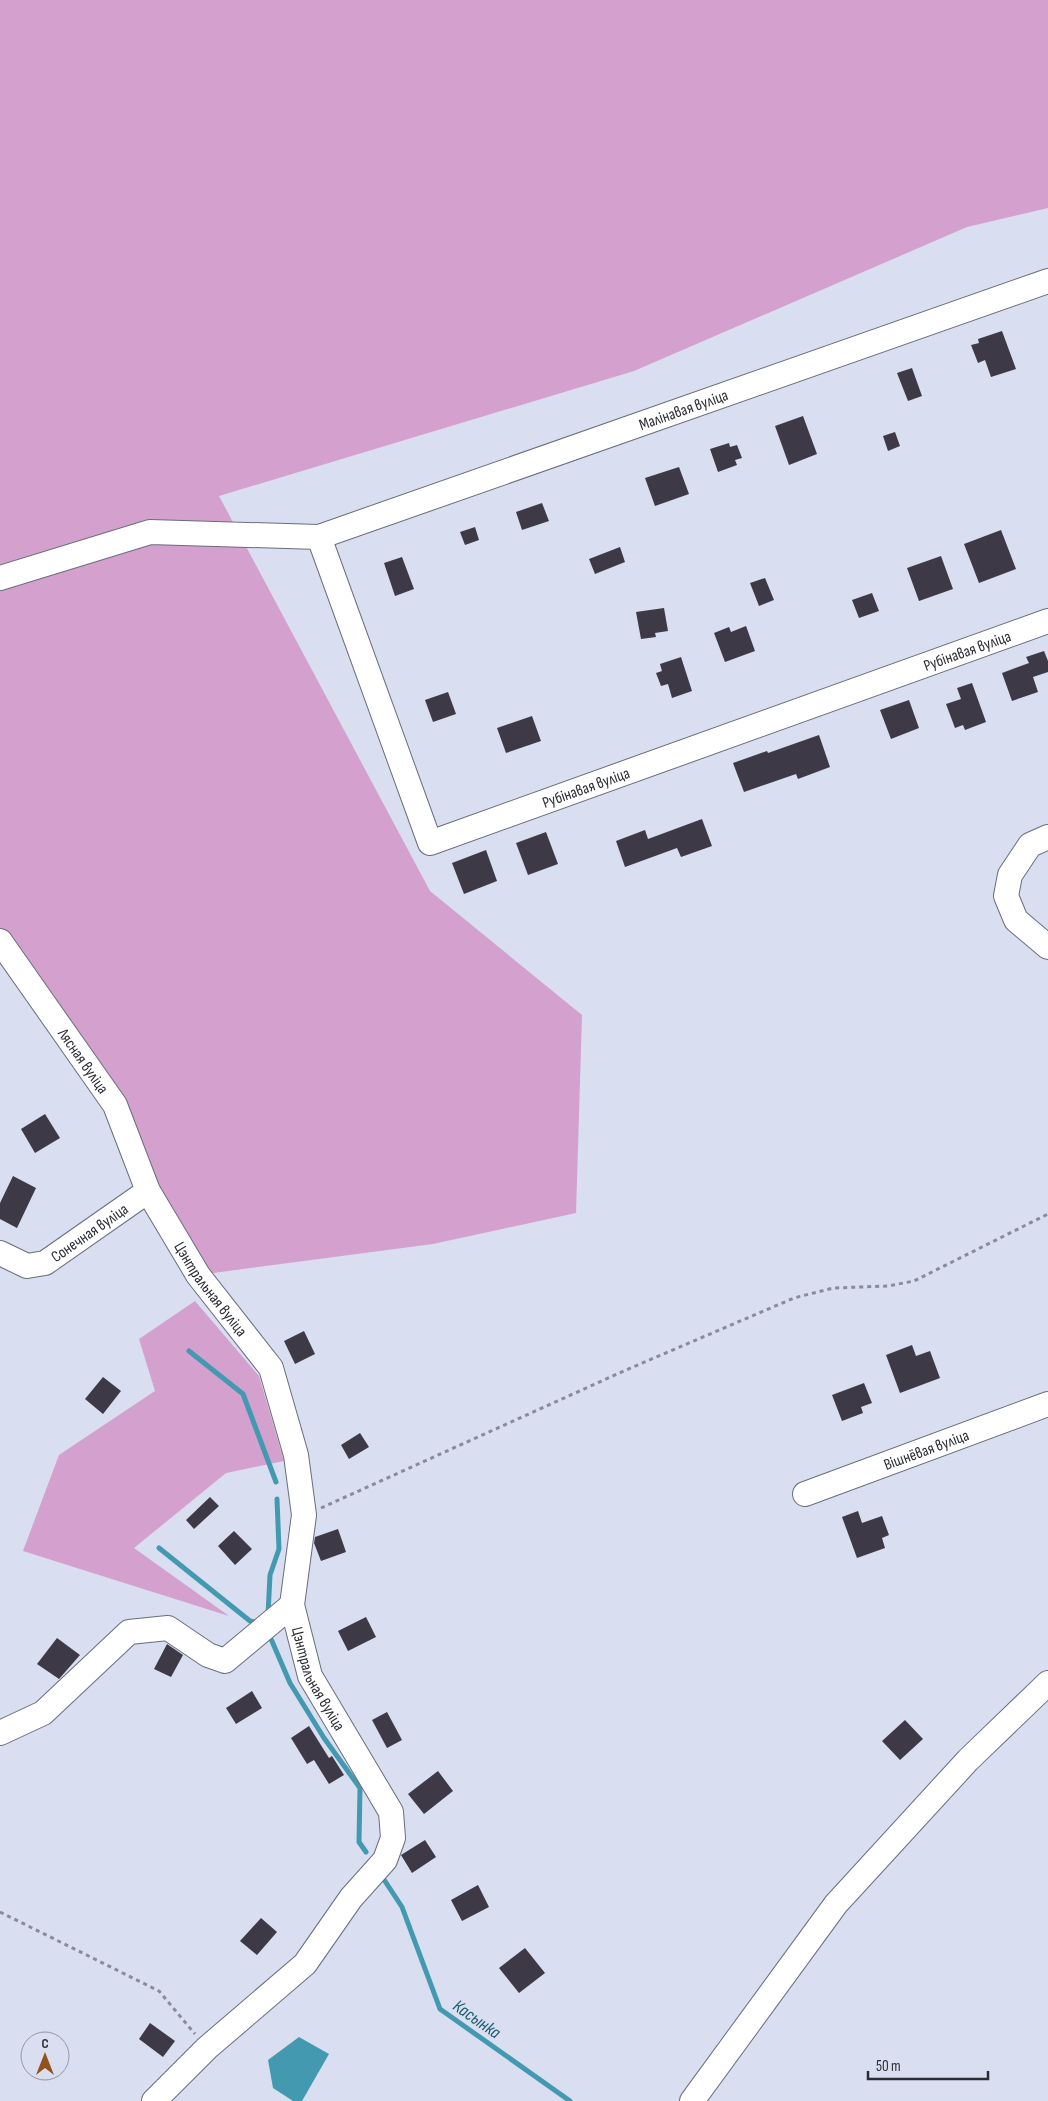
<svg xmlns="http://www.w3.org/2000/svg" width="1048" height="2101" viewBox="0 0 1048 2101" font-family="'Sofia Sans Condensed',sans-serif">
<rect width="100%" height="100%" fill="#d9def0"/>
<path fill="#d4a0ce" d="M0,0h1048v208l-81,19 -333,144 -415,125 211,395 152,124 -6,198 -143,31 -235,31 -83,-170 -115,-164z
M195,1301l64,75 25,85 -58,12 -92,75 95,68 -206,-65 36,-96 96,-64 -16,-52z"/>
<path fill="#439ab0" d="M299,2037l30,17 -27,47h-9l-20,-13 -5,-28z"/>
<g fill="none" stroke-linecap="round" stroke-linejoin="round">
<path stroke="#439ab0" stroke-width="5" d="M189,1351l54,43 33,88
M159,1548l91,73 10,2
M268,1615l2,-40 9,-26 -2,-50
M268,1632l22,51 34,55 36,50 -1,54 7,10
M381,1875l21,32 38,102 130,92"/>
</g>
<path fill="#3e3947" d="M1002,331l14,38 -25,8 -6,-17 -7,3 -7,-18 8,-2 -1,-4z
M912,368l10,28 -14,5 -11,-28z
M803,416l14,38 -28,11 -14,-39z
M895,432l5,14 -12,5 -5,-15z
M729,443l1,4 7,-2 5,13 -7,2 2,5 -19,7 -8,-23z
M679,467l10,27 -34,12 -10,-28z
M542,503l7,18 -27,9 -6,-18z
M475,527l4,13 -14,5 -5,-13z
M1001,530l15,39 -37,14 -15,-39z
M620,547l5,15 -30,12 -6,-15z
M941,556l12,33 -34,12 -12,-33z
M402,557l12,32 -19,7 -11,-33z
M765,578l9,22 -15,6 -9,-23z
M872,593l7,18 -20,7 -7,-18z
M664,608l4,23 -13,2 1,4 -15,2 -5,-27z
M746,626l9,25 -30,11 -11,-29 15,-6 2,5z
M1044,651l4,10v11l-15,5 5,15 -26,9 -10,-28 27,-10 -3,-6z
M681,657l11,34 -20,7 -4,-14 -7,2 -5,-13 6,-2 -2,-7z
M972,683l14,39 -21,8 -2,-5 -8,3 -9,-24 15,-5 -4,-11z
M448,692l8,22 -23,8 -8,-22z
M909,700l10,28 -28,11 -11,-29z
M532,716l9,25 -35,12 -9,-25z
M819,735l11,32 -32,12 -2,-5 -52,18 -11,-29 34,-12 1,2z
M702,819l10,27 -31,11 -4,-9 -52,19 -9,-26 29,-11 3,9z
M546,832l12,32 -30,11 -12,-32z
M486,850l11,31 -33,13 -12,-31z
M45,1114l15,24 -25,15 -14,-24z
M13,1176l23,12 -19,40 -17,-9v-16z
M304,1331l11,23 -20,10 -11,-23z
M912,1345l4,11 14,-5 10,27 -40,15 -14,-38z
M103,1377l18,14 -18,23 -18,-15z
M864,1383l8,20 -11,4 2,6 -21,8 -10,-26z
M360,1433l9,14 -20,12 -8,-14z
M210,1497l9,9 -25,23 -8,-9z
M858,1511l4,12 20,-7 7,19 -7,3 3,10 -28,10 -15,-41z
M338,1529l8,23 -25,9 -7,-18 1,-6z
M234,1531l18,18 -17,16 -17,-19z
M366,1617l10,20 -28,14 -10,-20z
M57,1638l23,17 -21,24 -22,-15z
M167,1644l16,11 -12,22 -17,-8z
M252,1691l10,17 -26,16 -10,-16z
M387,1712l15,28 -15,8 -15,-28z
M905,1720l18,19 -23,21 -18,-19z
M309,1726l20,32 3,-2 12,19 -15,9 -15,-24 -7,4 -16,-26z
M438,1771l15,20 -29,23 -16,-20z
M425,1840l11,17 -24,16 -11,-18z
M478,1885l11,22 -27,14 -11,-21z
M261,1918l16,14 -20,23 -17,-14z
M525,1948l20,25 -26,20 -20,-25z
M150,2023l25,18 -12,16 -24,-18z"/>
<g fill="none" stroke-linecap="round" stroke-linejoin="round">
<g stroke="#696e7d" stroke-width="26">
<g id="minor">
<path id="s1" d="M319,537l111,306 618,-222"/>
<path id="s2" d="M0,578l150,-46 169,5 729,-256"/>
<path d="M1048,837l-18,8 -20,30 -4,21 10,24 32,27"/>
<path id="s3" d="M0,941l115,164 33,86 50,84 73,93 25,87 8,60 -12,90 18,71 81,136 2,26 -8,22 -34,38 -46,66 -98,84 -53,53"/>
<path id="s4" d="M0,1253l27,13 18,-3 103,-72"/>
<path id="s5" d="M805,1494l243,-90"/>
<path d="M0,1733l43,-20 86,-81 39,-4 40,27 17,6 67,-56"/>
<path d="M692,2101l144,-197 132,-144 80,-77"/>
</g>
</g>
<path stroke="#888b98" stroke-width="3" stroke-dasharray="4 4" stroke-linecap="butt" d="M321,1508l305,-138 168,-72 39,-10 55,-2 26,-5 134,-67
M0,1912l159,79 36,43"/>
<use href="#minor" stroke="#fff" stroke-width="24"/>
</g>
<g text-anchor="middle" stroke-width="5" stroke-linejoin="round" paint-order="stroke">
<g font-size="16" fill="#2c2d34" stroke="#d9def0">
<text dy="6" stroke="none"><textPath href="#s2" startOffset="712">Малінавая вуліца</textPath></text>
<text dy="6" stroke="none"><textPath href="#s1" startOffset="896">Рубінавая вуліца</textPath></text>
<text dy="6" stroke="none"><textPath href="#s1" startOffset="491">Рубінавая вуліца</textPath></text>
<text dy="6" stroke="none"><textPath href="#s3" startOffset="146">Лясная вуліца</textPath></text>
<text dy="6" stroke="none"><textPath href="#s4" startOffset="102">Сонечная вуліца</textPath></text>
<text dy="6" stroke="none"><textPath href="#s3" startOffset="409">Цэнтральная вуліца</textPath></text>
<text dy="6" stroke="none"><textPath href="#s5" startOffset="129">Вішнёвая вуліца</textPath></text>
<text dy="6" stroke="none"><textPath href="#s3" startOffset="829">Цэнтральная вуліца</textPath></text>
</g>
<g font-size="18" font-style="italic" fill="#145c6c" stroke="#d9def0">
<text transform="translate(477 2019) rotate(35)" y="6">Касынка</text>
</g>
</g>
<g transform="translate(45 2056)"><circle r="24" fill="#d9def0" stroke="#9497a5"/>
<path d="M0-4L9 19L0 12L-9 19Z" fill="#92521c"/>
<text y="-8" font-size="14" font-weight="bold" text-anchor="middle" fill="#2c2d34">С</text>
</g>
<path d="M868 2071v8h120v-8" fill="none" stroke="#2c2d34" stroke-width="2.5"/>
<text x="876" y="2071" font-size="15" fill="#2c2d34" stroke="#d9def0" stroke-width="4" paint-order="stroke">50 m</text>
</svg>
